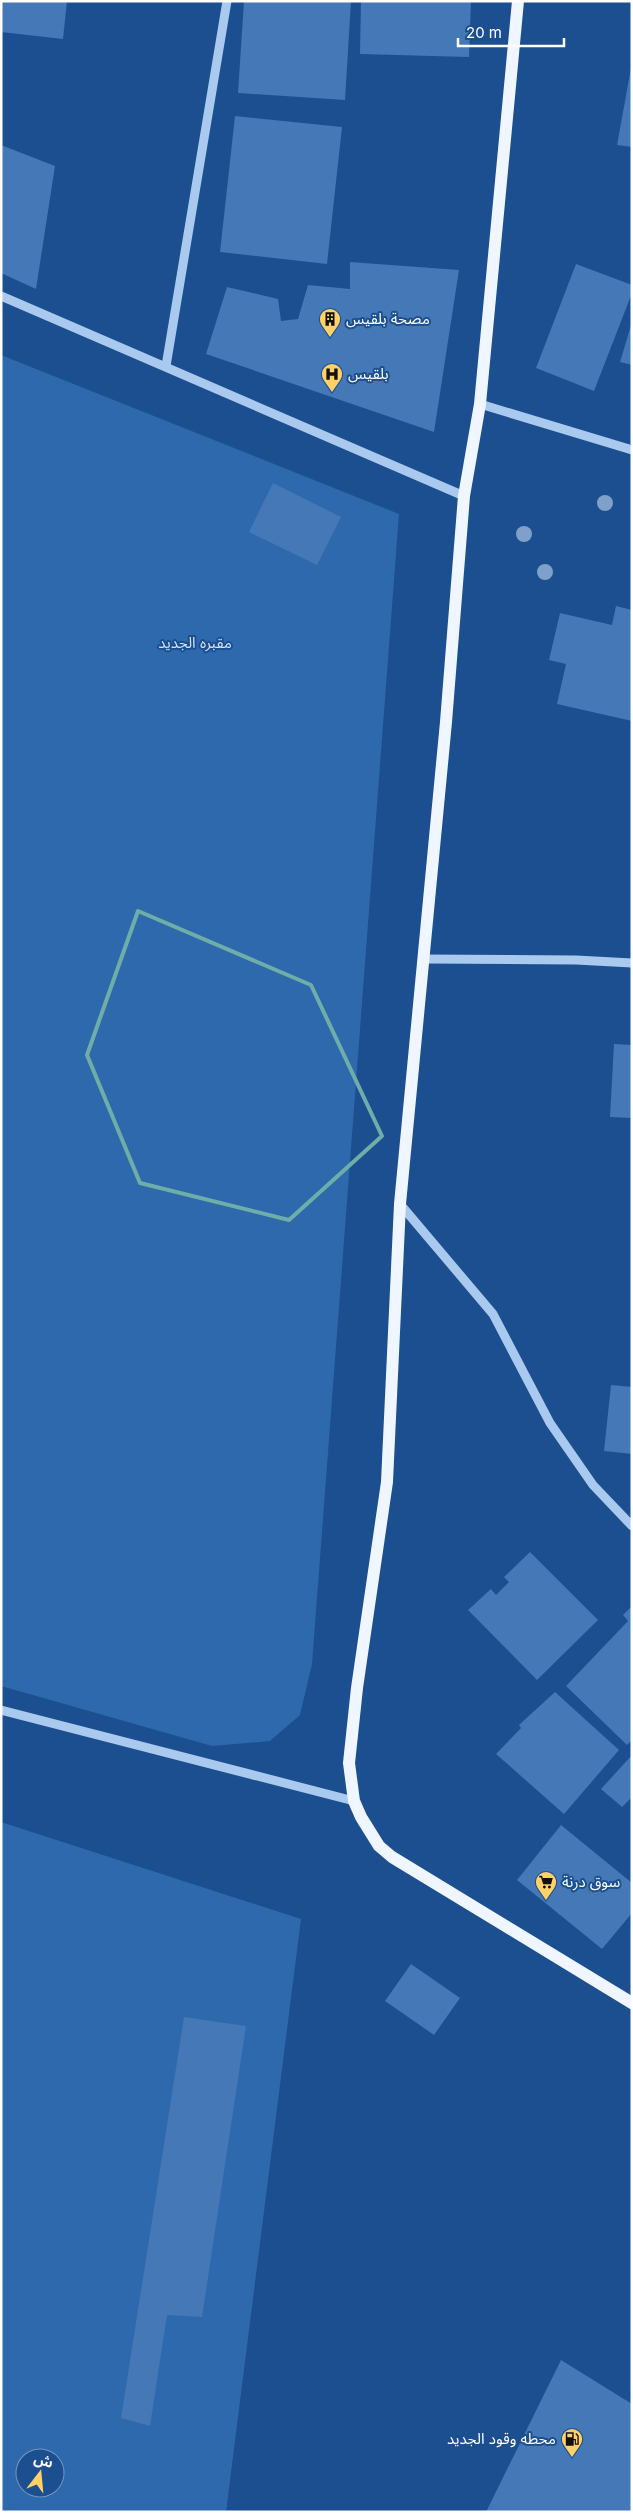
<svg xmlns="http://www.w3.org/2000/svg" width="633" height="2513" viewBox="0 0 633 2513" font-family="Inter,'Noto Sans Arabic',sans-serif">
<rect width="100%" height="100%" fill="#1b4f8f"/>
<path fill="#2e69ad" fill-rule="evenodd" d="M1,355l398,159 -87,1150 -12,51 -30,26 -58,5 -211,-60z
M1,1822l300,97 -75,593h-225zM25,2458h30v30h-30z"/>
<path fill="#4478b7" d="M1,1h66l-4,38 -62,-7z
M244,1h107l-6,99 -107,-7z
M361,1h110l-2,56 -109,-3z
M631,68h1v79l-15,-2z
M235,116l107,11 -15,137 -107,-12z
M1,145l54,21 -19,123 -35,-16z
M350,262l109,8 -25,162 -228,-78 21,-67 51,12 3,22 17,-2 10,-34 42,4z
M576,264l56,21v8l-38,98 -58,-23z
M631,325h1v40l-12,-3z
M273,483l68,34 -24,48 -68,-33z
M616,606l16,4v111l-75,-17 9,-40 -17,-4 11,-47 52,12z
M614,1044l18,1v73l-22,-1z
M611,1385l21,2v67l-28,-3z
M530,1552l68,68 -61,60 -69,-70 23,-21 5,6 13,-13 -5,-5z
M632,1606v134l-5,5 -61,-59 62,-65 -5,-6z
M555,1692l64,58 -55,64 -68,-60 25,-26 -2,-3z
M632,1755v42l-10,10 -21,-18z
M561,1825l71,58v30l-30,36 -85,-69z
M411,1964l49,34 -26,37 -49,-34z
M184,2017l62,9 -44,291 -35,-2 -17,111 -29,-8z
M561,2360l71,44v108h-146z"/>
<g fill="none" stroke-linecap="round" stroke-linejoin="round">
<path stroke="#a9c9ee" stroke-width="9" d="M1,296l463,200
M166,366l61,-365
M480,404l152,46
M424,959l152,1 56,3
M400,1204l93,110 57,109 43,62 39,41
M1,1710l353,91"/>
<path stroke="#f0f6ff" stroke-width="12" d="M518,1l-38,403 -16,92 -18,226 -46,482 -13,278 -30,206 -8,75 5,38 7,16 18,29 13,11 240,146"/>
</g>
<g fill="#7ea0ca">
<circle cx="605" cy="503" r="8"/>
<circle cx="524" cy="534" r="8"/>
<circle cx="545" cy="572" r="8"/>
</g>
<path fill="none" stroke="#6fada8" stroke-width="4" stroke-linejoin="round" d="M138,911l173,74 71,151 -93,84 -149,-37 -53,-128z"/>
<defs>
<g id="building-pin" transform="scale(1.125)"><path d="M0 17L-7.5 6A9.5 9.5 0 1 1 7.5 6Z" fill="#ffd166" stroke="#1b4f8f"/><path d="M-4-6H4V6H1V3H-1V6H-4ZM-2.5-4.3h1.7v1.8h-1.7ZM.8-4.3h1.7v1.8H.8ZM-2.5-1h1.7V.8h-1.7ZM.8-1h1.7V.8H.8Z" fill="#111"/></g>
<g id="hospital-pin" transform="scale(1.125)"><path d="M0 17L-7.5 6A9.5 9.5 0 1 1 7.5 6Z" fill="#ffd166" stroke="#1b4f8f"/><path d="M-5-5h3v3.5h4V-5h3V5h-3V1.5h-4V5h-3Z" fill="#111"/></g>
<g id="supermarket-pin" transform="scale(1.125)"><path d="M0 17L-7.5 6A9.5 9.5 0 1 1 7.5 6Z" fill="#ffd166" stroke="#1b4f8f"/><path d="M-6-5.5h2.5l.6 2H6L4.5 2H-2.5L-4.4-4H-6ZM-1.5 3.2a1.3 1.3 0 1 0 .1 0ZM3 3.2a1.3 1.3 0 1 0 .1 0Z" fill="#111"/></g>
<g id="fuel-pin" transform="scale(1.125)"><path d="M0 17L-7.5 6A9.5 9.5 0 1 1 7.5 6Z" fill="#ffd166" stroke="#1b4f8f"/><path d="M-5.5-6h7V0h2V4h1.3V-2.5L3-4.5l.8-.8L6-3V5H2.5V1h-1V6h-7ZM-4.2-4.7v3.2H.2V-4.7Z" fill="#111"/></g>
</defs>
<g fill-rule="evenodd">
<use href="#building-pin" x="330" y="319"/>
<use href="#hospital-pin" x="332" y="374"/>
<use href="#supermarket-pin" x="546" y="1882"/>
<use href="#fuel-pin" x="572" y="2439"/>
</g>
<g text-anchor="middle" stroke-width="4" stroke-linejoin="round" paint-order="stroke">
<g font-size="15" fill="#fff" stroke="#1b4f8f" text-anchor="start">
<text x="346" y="324">مصحة بلقيس</text>
<text x="348" y="379">بلقيس</text>
<text x="562" y="1887">سوق درنة</text>
<text x="556" y="2444" text-anchor="end">محطه وقود الجديد</text>
</g>
<g font-size="15" fill="#cfe3fa" stroke="#1b4f8f">
<text x="195" y="648">مقبره الجديد</text>
</g>
</g>
<rect width="633" height="2513" fill="none" stroke="#ffffff" stroke-width="5"/>
<g transform="translate(40 2473) rotate(16)"><circle r="24" fill="#1b4f8f" stroke="#7695bc"/>
<path d="M0-4L9 19L0 12L-9 19Z" fill="#ffd166"/>
<text y="-8" font-size="14" font-weight="bold" text-anchor="middle" fill="#ffffff">ش</text>
</g>
<path d="M458 38v8h106v-8" fill="none" stroke="#ffffff" stroke-width="2.5"/>
<text x="466" y="38" font-size="15" fill="#ffffff" stroke="#1b4f8f" stroke-width="4" paint-order="stroke">20 m</text>
</svg>
